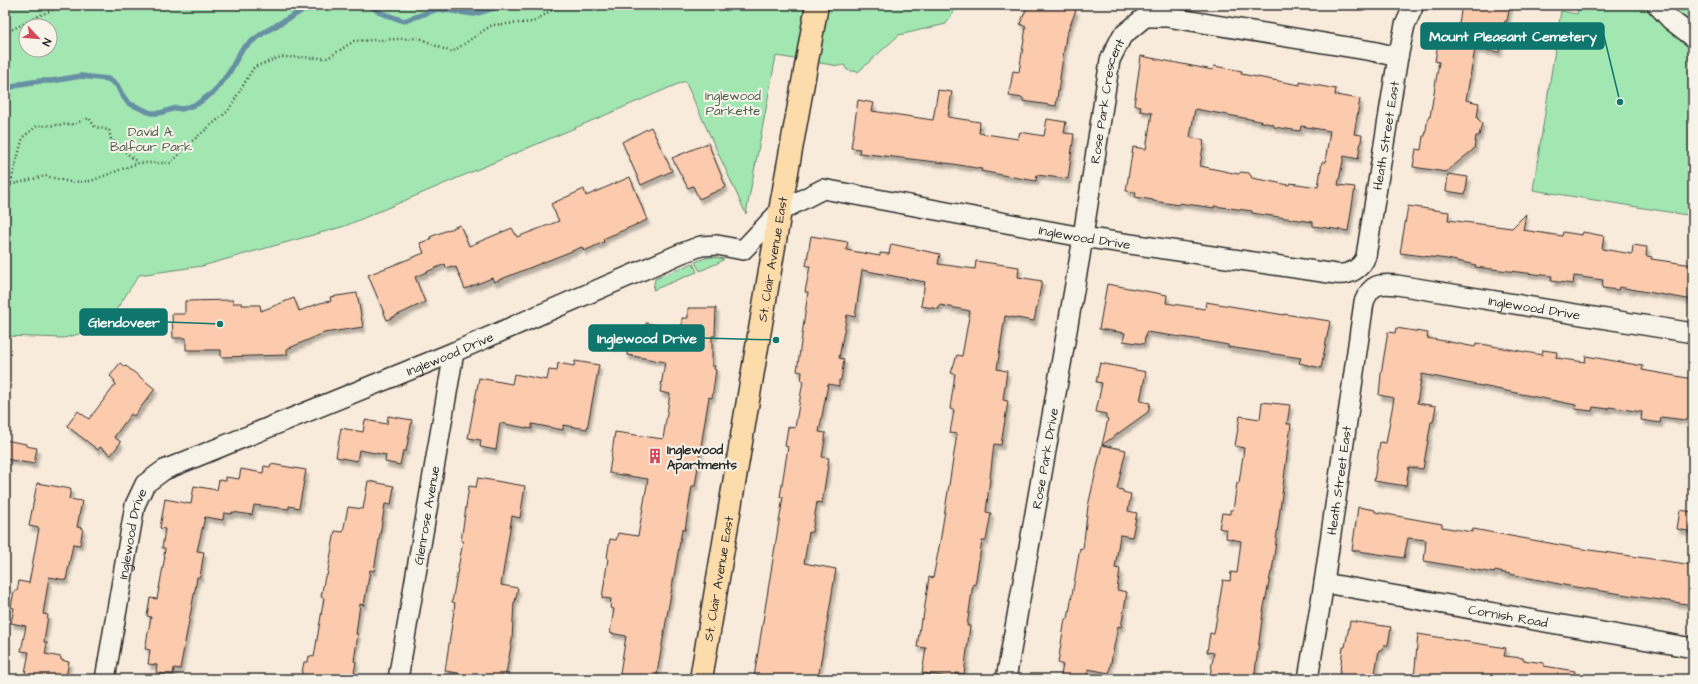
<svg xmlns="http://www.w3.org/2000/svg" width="1698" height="684" viewBox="0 0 1698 684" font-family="'Architects Daughter',sans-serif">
<defs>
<filter id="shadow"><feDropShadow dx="2.5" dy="4.5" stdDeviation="1" flood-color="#0004"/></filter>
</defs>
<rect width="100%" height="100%" fill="#f8ebdc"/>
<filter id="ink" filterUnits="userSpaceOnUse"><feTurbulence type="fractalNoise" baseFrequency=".025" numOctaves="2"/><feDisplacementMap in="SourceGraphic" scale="8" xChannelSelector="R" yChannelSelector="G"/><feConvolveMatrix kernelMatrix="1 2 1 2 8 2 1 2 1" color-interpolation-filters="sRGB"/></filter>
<g filter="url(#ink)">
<path fill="#a2e7b2" stroke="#66896e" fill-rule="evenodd" d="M5,5h953l-12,19 -47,11 -41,37 -11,-2 -3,-5 -5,1 -63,-10 -30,158 -61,-133 -340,145 -143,40 -63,9 -34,52 -41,11 -59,-2zM26,26h24v24h-24z
M1579,5h114v211l-160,-26 28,-179 16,3z
M713,257l11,2 -4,3 -20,9 -5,-9 10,-4z
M693,263l4,9 -44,18 2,-11z"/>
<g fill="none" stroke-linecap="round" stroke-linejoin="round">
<path stroke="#6890a3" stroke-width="5.5" d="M369,5l12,8 23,8 34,-12 36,5 30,-9
M5,90l15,-6 20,-3h12l29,-5 27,3 9,6 4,8 7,10 23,10h9l16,-5 6,1 15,-5 18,-13 14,-18 13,-24 21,-16 40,-23 30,-5"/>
</g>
<path fill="#fccaac" stroke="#2b2b2b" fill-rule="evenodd" filter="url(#shadow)" d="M1028,5h34l14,5 -10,26 -10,70 -33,-5v-3l-14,-2 4,-25 6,1 7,-45 -6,-3z
M1462,5h48l-3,16h-2l-6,31 -24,-3 -9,51 13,3 -2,15 5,5 -3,13h-3l-2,13 -28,23 -33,-5 3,-18 5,1 2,-14h2l3,-19h2l9,-55 -4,-1 3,-18 13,2 3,-15h4z
M1141,56l72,14 1,-4 28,5 -1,3 59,11v-3l36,7 -1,6 25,4 -6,35 8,1 -4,24 -14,-3 -6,29 17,2 -7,44 -35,-5v-4l-61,-9v-2l-38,-5v2l-35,-5v2l-26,-4v-1l-18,-3 1,-5 -10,-1 7,-44 13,2 6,-36 -12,-2 1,-5 -7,-1zM1195,109l60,11 19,5v2l26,4 1,-5 29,5 -5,31h-3l-4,25 -28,-4 -1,2 -37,-7 -3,-5 -8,-1 -3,2 -38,-8 4,-26 -14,-3z
M938,90l14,2 -4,25 32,5 -1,11 39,6 2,-7 24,4 3,-17 19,3 -2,11 10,1 -6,45 -31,-4 -1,6 -45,-8 -10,-2 1,-2 -29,-5 -94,-11 1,-4 -9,-1 7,-48 16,3 -2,8 61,9z
M651,127l21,44 -31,14 -19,-43z
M708,143l18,44 -27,12 -6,-13 -5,2 -16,-30z
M1448,174l20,3 -3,17 -19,-3z
M630,177l17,43 -44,19 1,3 -20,9 -2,-4 -88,35 -2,-4 -27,11 -9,-22 -3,1 -1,-2 -6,2 -1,-4 -30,13 10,25 -38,18 -19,-45 56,-22 -4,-10 11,-4 -1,-2 30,-12 9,21 43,-18 5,9 42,-16 -8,-17 33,-15 2,7z
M1408,206l41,6 -1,8 64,8 14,-14 -3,16 39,6 1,-4 19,3 1,-3 21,4 -2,13 30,5 1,-9 14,2 -1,9 6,1 -1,2 42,6v35l-74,-13 -1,3 -16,-2 1,-8 -29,-4 -1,8 -22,-3 1,-5 -77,-9 1,-2 -29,-6 -47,-6z
M811,236l37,6 -2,8 34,6v-3l9,1 2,-10 49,10 -2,10 37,5 1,-8 43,6 -1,10 24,4 -8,40 -29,-5 -8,53 10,2 -4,29 5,1 -7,44 -7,-1 -8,68 5,1 -5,28h-4l-7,44 -2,-1 -6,42h3l-6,48 -8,-1 -1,5 -33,-5 4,-25 -9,-1 4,-28h2l6,-42 4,1 7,-36 17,-108 -7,-1 4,-23 -4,-1 5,-35 -4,-1 6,-18 5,1 8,-45 -30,-6 -1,4 -18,-3 4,-24 -63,-12 -7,47 -8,-2 -8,43 5,1 -3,21h-2v6l-11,-2 -9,48 7,1 -4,24 7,1 -7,45 -5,-1 -5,30h-3l-5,31 32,6 -18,110h-51l-13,-2 29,-180h-3l8,-50 -3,-1 3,-19 7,1 8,-47h-2l1,-9 -5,-1 11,-79h-3l5,-26h-4z
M1107,284l60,11 -1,8 39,6 1,-7 78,13v-1l46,7 -9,47 -22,-5 2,-5 -73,-11v-2l-33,-6 -49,-7 -2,12 -21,-3 2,-8 -26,-4z
M357,293l6,34 -39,6 -37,16v6l-66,2v-7h-35v-12h-13l-1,-24h13v-13l48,-1v3h9v2h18l1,6 33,-13 5,13 21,-8 11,-2 -1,-4z
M688,308h28l-1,28h-3v30h3l-1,3 2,1 -4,28 -3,-1 -5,30 -9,59h-3l-7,44h-3l-26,149h-37l7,-43 -16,-3 4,-24 -4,-1 1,-9 -9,-1 6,-40 -1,-1 3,-18 6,1 2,-7 20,3 10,-57 -39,-6 6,-41 48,7 7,-45 -10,-2 5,-30 -38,-7 1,-8 -17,-2 2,-15 29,5v-3h3l1,-9 36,6v-11h6z
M1396,328l32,5 -1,5 23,4 25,5 1,-4 66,12 1,-5 14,2 -1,6 29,4 1,-6 57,10 -1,4 51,9v42l-32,-4 -1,6 -19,-3 1,-8 -33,-5v2l-16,-2 -1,4 -17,-2 1,-4 -154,-31 -5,29 19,3 -3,16h-2l-8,47 -14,-2 -3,19 -32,-5 6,-39 6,1 8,-45 -15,-3 2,-21 7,-42 7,1z
M575,361l24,4 -12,64 -24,-4v5l-31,-6v5l-32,-6 -4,27 -16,-3 1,-7 -13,-2 11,-60 33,6 2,-10 33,6 2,-10 8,1 1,-8 16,3z
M120,363l5,4 1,-1 29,23 -21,27 -3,-2 -17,23 7,5 -10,13 -11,-8 -2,3 -31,-24 11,-15 11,8 27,-35 -2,-2 1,-1 -5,-5z
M1100,363l46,9 -6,29 10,2 -2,9 -46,33 6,-26 -2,-1v-4l-10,-2 6,-29 -6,-1z
M1262,402l28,3 -3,19h4l-19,148h-1l-8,40 -9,67h-16l-28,-4 4,-22 -7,-1 3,-19 4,1 9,-54 7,1 1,-9 6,1 4,-32 -15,-3 1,-8 -8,-2 3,-15 8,1v-4h3l4,-27h2l5,-35 -9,-2 5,-30 20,3z
M388,416l24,4 -6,31h-3l-3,14 -15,-3 1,-7 -27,-5 -2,11 -21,-4 5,-29 22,4 2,-12 22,4z
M5,440l21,4v2l11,2 -3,16 -29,-5z
M1102,445l24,5 -9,39 6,1v2l8,2 -3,17 9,2 -5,24 -12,-2 -5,33 5,1 -3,21 10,2 -6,35 -3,-1 -9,47 -21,-4 -2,10h-26l3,-14 -5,-2 7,-44h3l12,-71 3,1 5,-43z
M271,464l35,6 -7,38 -10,-2v3l-35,-4 -2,10 -20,-3v2l-8,-1 -1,7 -18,-3 -8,34 7,1 -4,25h-3l-1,7 -16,85 -6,-1 -1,7 -17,-2 1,-8 -9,-1 2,-14 -5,-1 6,-32 -4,-1 3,-18 7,1 8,-43h-1l1,-8h-3l3,-19 -5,-1 5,-29 26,5 3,-18 23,4 2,-10 7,1v-4l13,2 2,-10 22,4 1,-7 6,1z
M478,478l47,8 -5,32 -8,-2 -11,69 17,3 -3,14h-1l-2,38 -7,39h-22l-25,-4v-2l-13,-2 10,-68 -3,-1 11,-61h-2l6,-41 2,-14 7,1z
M368,481l26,5 -3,19 -6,-1 -11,67 -4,-1 -6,35 -4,-1 -4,30h2l-4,27 2,1 -3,17h-41l-11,-2 3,-15h4l1,-6 5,1 10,-59 -3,-1 4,-21h2l8,-45 8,1 5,-25 15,2z
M37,483l34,6 -2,10 13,2 -5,26 6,1 -3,17 -7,-1 -7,36 -17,-3 -6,37 5,1 -4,27 3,1 -2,11 16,3v3l8,2 -3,14 -6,-1 -1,4h-28v-4l-6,-2 4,-21 -8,-1 5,-25 -15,-3 3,-15 -3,-1 3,-16h3l2,-10 10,2 10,-55 -10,-2z
M1358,507l17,3v2l67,12v3l30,5 1,-3 103,19 117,17v40l-124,-19 -74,-15 -1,2 -70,-12 2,-21 -18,-2 -4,20 -52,-8z
M1680,510l13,2v20l-16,-3z
M1350,621l41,6 -3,18h-4l-2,5h-3l-5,29h-35l4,-32h2z
M1418,634l88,14 -2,8 19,2v2l21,3v3l31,5 -1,8h-160z"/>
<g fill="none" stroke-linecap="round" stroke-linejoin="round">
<g stroke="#2b2b2b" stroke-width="22">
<g id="minor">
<path d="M1657,5l14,15 22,17"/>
<path id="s1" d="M1324,583l369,65"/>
<path id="s2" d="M105,679l30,-174 10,-21 19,-14 290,-118 228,-99 19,-7 16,-1 26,5 37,-39 43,-22 259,48 254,37c13,2 26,-6 30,-18l32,-199 7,-32 9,-20"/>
<path id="s3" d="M398,679l56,-327"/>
<path id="s4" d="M1006,679l74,-423 30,-196 12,-24 23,-19h22l205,34 26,6"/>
<path id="s5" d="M1308,679l16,-96 40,-281c7,-18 15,-19 33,-17l296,48"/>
</g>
</g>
<g stroke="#2b2b2b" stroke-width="25">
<g id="major">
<path id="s6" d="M701,679l79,-468 37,-206"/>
</g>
</g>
<path stroke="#2b2b2b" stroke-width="2.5" stroke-dasharray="1 3" stroke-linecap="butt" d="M5,33l42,-21 19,-7
M138,163l-27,-24 -2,-9 -14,-3 -6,-9 -15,6 -37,2 -14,11 -13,48 35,-9 25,6 21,-1 47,-18h33l20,-21 37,-31 26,-44 27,-10 47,1 26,-17 66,-3 18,9 14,5 40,-27 41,-3 27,-17
M5,185h5l-5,14"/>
<use href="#minor" stroke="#f7f3e8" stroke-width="19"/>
<use href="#major" stroke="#fddcac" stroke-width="22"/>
</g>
</g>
<defs>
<g id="building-bare" transform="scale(1.2)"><path d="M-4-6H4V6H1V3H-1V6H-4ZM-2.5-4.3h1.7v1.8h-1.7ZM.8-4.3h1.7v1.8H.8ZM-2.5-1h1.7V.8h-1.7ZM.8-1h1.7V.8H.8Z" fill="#d1495b" stroke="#f7f3e8" stroke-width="2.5" paint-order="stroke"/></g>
</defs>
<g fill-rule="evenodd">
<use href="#building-bare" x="655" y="456"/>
</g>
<g text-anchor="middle" stroke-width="4" stroke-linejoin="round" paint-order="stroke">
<g font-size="13" fill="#495a4d" stroke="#f7f3e8">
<text x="733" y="100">Inglewood<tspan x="733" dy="15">Parkette</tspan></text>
<text x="151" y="136">David A.<tspan x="151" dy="15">Balfour Park</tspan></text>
</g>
<g font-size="13" fill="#2b2b2b" stroke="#f7f3e8">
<text dy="5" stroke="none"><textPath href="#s4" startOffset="587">Rose Park Crescent</textPath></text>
<text dy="5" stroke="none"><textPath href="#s2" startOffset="1630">Heath Street East</textPath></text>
<text dy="5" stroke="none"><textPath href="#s2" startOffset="1216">Inglewood Drive</textPath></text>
<text dy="5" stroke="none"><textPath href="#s6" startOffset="426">St. Clair Avenue East</textPath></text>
<text dy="5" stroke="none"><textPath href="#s5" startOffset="562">Inglewood Drive</textPath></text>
<text dy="5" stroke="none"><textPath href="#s2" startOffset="532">Inglewood Drive</textPath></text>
<text dy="5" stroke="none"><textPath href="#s4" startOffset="224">Rose Park Drive</textPath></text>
<text dy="5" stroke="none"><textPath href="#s5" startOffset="201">Heath Street East</textPath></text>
<text dy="5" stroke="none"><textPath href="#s3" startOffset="166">Glenrose Avenue</textPath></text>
<text dy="5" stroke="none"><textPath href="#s2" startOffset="148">Inglewood Drive</textPath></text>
<text dy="5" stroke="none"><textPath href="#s6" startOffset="102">St. Clair Avenue East</textPath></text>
<text dy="5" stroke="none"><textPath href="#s1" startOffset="187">Cornish Road</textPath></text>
</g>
<g font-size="13" font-weight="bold" fill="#2b2b2b" stroke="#f7f3e8" text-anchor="start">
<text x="667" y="454">Inglewood<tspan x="667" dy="15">Apartments</tspan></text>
</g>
</g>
<path fill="none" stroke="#0f766e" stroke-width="1.5" d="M1620 102L1604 36M220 324L167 322M776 340L704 338"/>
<g fill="#0f766e" stroke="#f7f3e8" stroke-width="1.5">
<circle cx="1620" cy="102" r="4"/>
<circle cx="220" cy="324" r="4"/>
<circle cx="776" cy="340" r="4"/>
</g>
<g fill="#0f766e" stroke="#0f766e" stroke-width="1.5">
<rect x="1421" y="23" width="183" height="26" rx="4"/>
<rect x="80" y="309" width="87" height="26" rx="4"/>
<rect x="589" y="325" width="115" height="26" rx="4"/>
</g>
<g font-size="14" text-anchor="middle" font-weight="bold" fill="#fff">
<text x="1513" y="41">Mount Pleasant Cemetery</text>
<text x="124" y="327">Glendoveer</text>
<text x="647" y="343">Inglewood Drive</text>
</g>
<rect width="1698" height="684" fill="none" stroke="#f7f3e8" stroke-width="20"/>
<rect x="10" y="10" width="1678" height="664" fill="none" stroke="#2b2b2b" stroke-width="1.5" filter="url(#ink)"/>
<g transform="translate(38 38) rotate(116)"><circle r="19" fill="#f7f3e8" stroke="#a5a39c"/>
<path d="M0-3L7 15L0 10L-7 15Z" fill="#d1495b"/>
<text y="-6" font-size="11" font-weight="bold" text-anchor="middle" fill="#2b2b2b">N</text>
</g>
</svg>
